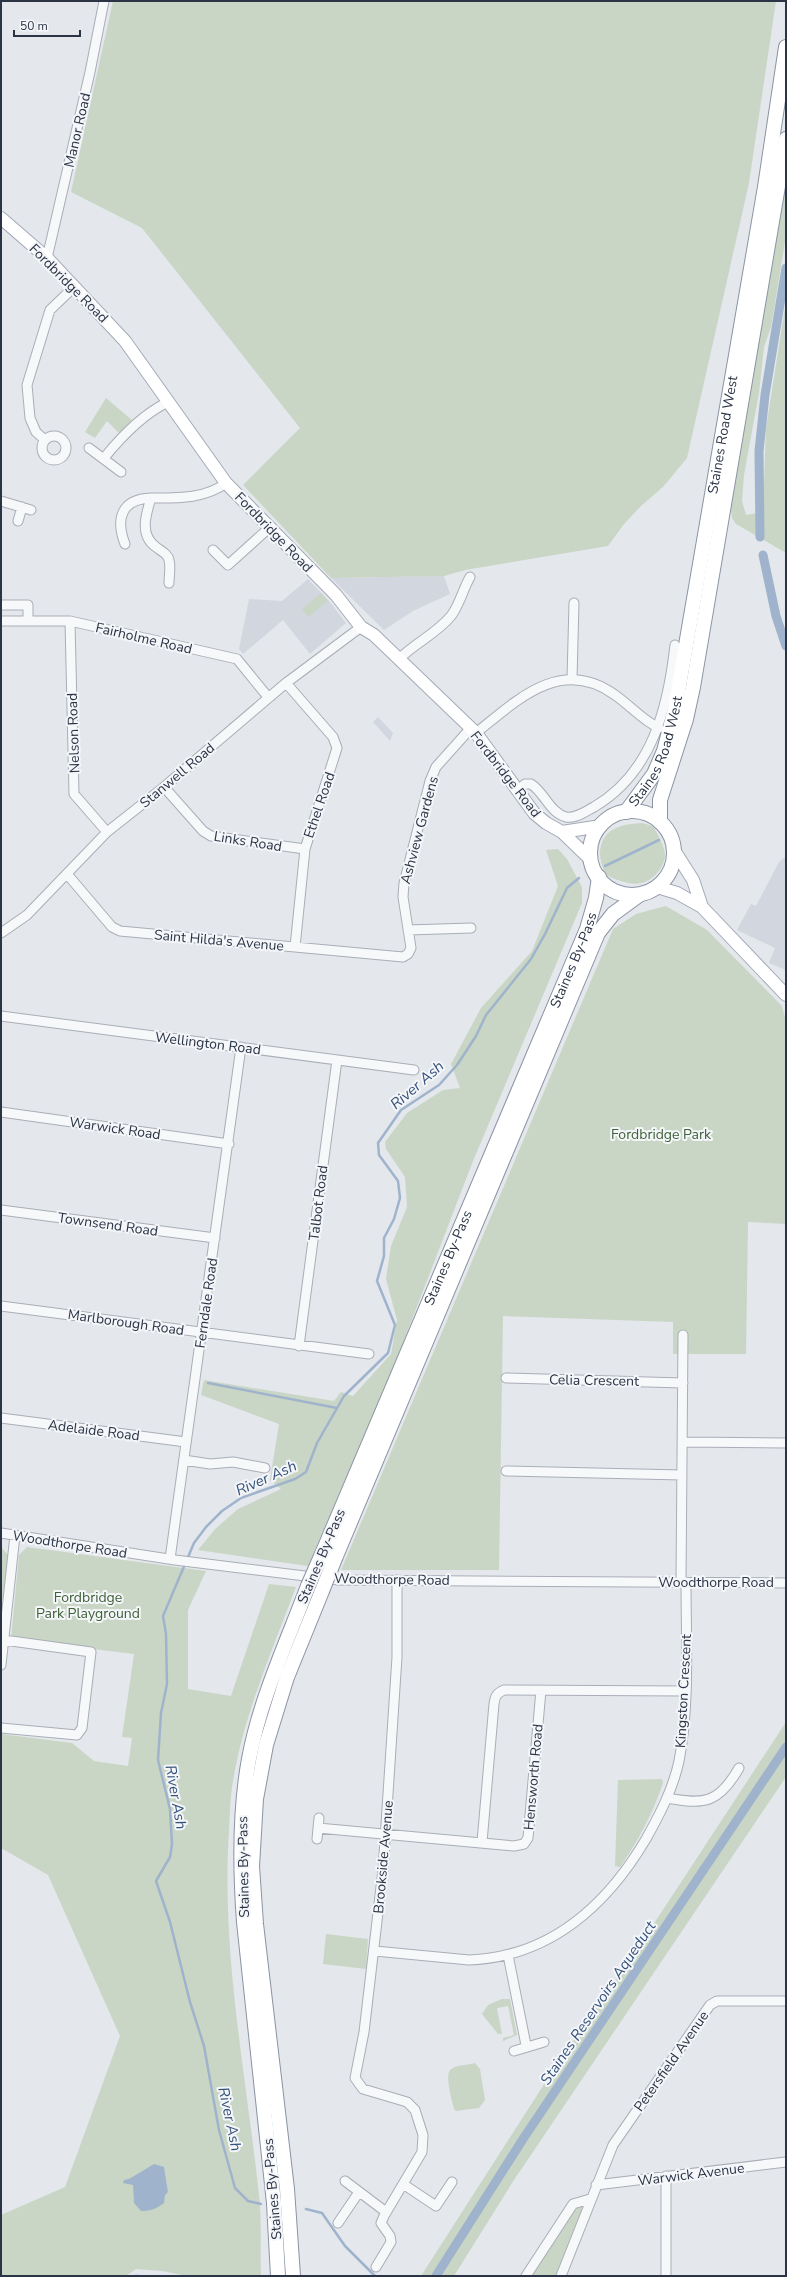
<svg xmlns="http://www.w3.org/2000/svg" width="787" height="2277" viewBox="0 0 787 2277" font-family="'Nunito Sans',sans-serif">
<rect width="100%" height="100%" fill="#e4e7ec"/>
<path fill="#d2d6de" d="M444,576l6,18 -37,17 -29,19 -53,-52z
M308,579l21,22 17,22 -36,31 -27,-34 -40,34 -4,-5 10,-50 33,2z
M378,717l15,16 -3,8 -17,-19z
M786,856v114l-17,-7 6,-15 -38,-18 14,-26 5,2 23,-44z"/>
<path fill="#c9d6c5" d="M113,1h663l-27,182 -62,275 -24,29 -22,19 -17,18 -16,22 -143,24 -21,6 -113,2 -88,-93 57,-57 -158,-200 -71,-36z
M786,179v57l-15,91 -7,20 -5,46 -15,82 -2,26 4,14 17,-3 3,-84 20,-127v252l-50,-29 -4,-6 -2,-13z
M106,398l26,22 -13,13 -12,-12 -12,17 -10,-6z
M321,593l7,8 -20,16 -6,-8z
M642,823l11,3c5,9 11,19 12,29 0,5 -3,13 -7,17 -16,19 -33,11 -53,3 -2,-7 -6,-18 -5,-24 3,-24 24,-27 42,-28z
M558,849l9,10 15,28v16l-109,258 -75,195 -90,210 -110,-16 17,-21 23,-20 43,-20 -11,-9 9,-56 -78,-29 3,-15 130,21 7,-9 12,4 38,-42 6,-34 -11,-41 5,-33 16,-39 -2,-30 -19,-28 -1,-7 22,-29 36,-23 17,-2 -9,-24 30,-56 51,-57 26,-65 -12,-36z
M666,906l41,24 75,76 4,15v203l-38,-2 -2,132h-73v-32l-170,-6 -4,254h-158l272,-641 23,-15z
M1,1547l7,8 -7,58z
M27,1547l179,24 -18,39v79l43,7 38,-112 27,3c-24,64 -52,127 -63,194 -3,16 -3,33 -4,49 -8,123 17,244 30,365 3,27 1,54 2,81h-74l-25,-5 -26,-2 -10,7h-125v-61l64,-28 55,-151 -72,-161 -47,-27v-114l71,9 22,18 34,5 4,-28 -10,-1 12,-83 -123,-15 8,-84z
M786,1722v55l-272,403 -60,96h-33l136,-212 77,-110z
M662,1779l1,4c-10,30 -25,58 -43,84l-5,-1 3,-86z
M326,1934l42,5 -2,30 -43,-5z
M502,1999h8l7,36 -14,6v-3l11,-3 -6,-29 -11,2 5,26h-4l-16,-20 6,-9z
M475,2063l5,6 5,31 -6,8 -23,3 -2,-2c-2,-8 -10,-35 -3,-40 5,-4 18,-4 24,-6z
M590,2199l-29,77h-35l47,-72z"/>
<path fill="#9fb4cc" d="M154,2164l10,3 4,25 -3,3 -1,8c-8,6 -13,8 -23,8l-7,-8 -1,-18 -10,-2 1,-3 5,-1z"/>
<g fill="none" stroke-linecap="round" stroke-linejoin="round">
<path stroke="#9fb4cc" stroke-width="2.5" d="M605,866l54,-26
M208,1383l129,25
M261,2204l-13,-3 -13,-13 -16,-58 -15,-84 -14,-44 -20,-80 -14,-41 14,-24 2,-13 -2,-35 -12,-49 3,-47 6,-29 -1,-50 -3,-18 31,-73 12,-16 16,-16 19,-13 54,-19 11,-7 11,-29 27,-47 44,-43 7,-28 -18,-44 7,-25v-18l10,-19 6,-21 -2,-17 -19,-26 -1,-12 23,-33 38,-25 18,-20 19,-29 10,-21 45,-56 14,-25 22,-46 12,-10
M306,2209l16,4 23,33 30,30
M135,2276h3"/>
<path stroke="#9fb4cc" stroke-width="9" d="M760,537l-1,-86 6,-56 21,-127
M763,555l13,61 10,30
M436,2276l87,-137 263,-392"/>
<g stroke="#a9aeb7" stroke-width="11">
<path id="minor" d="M47,258l43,-186 14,-71
M42 448a12 12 0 1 1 24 0a12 12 0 1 1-24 0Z
M45,440l-9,-8 -6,-14 -3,-33 23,-75 25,-24
M89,448l32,24
M104,458c17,-21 39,-44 64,-56
M1,501l30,9
M18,521l4,-14
M125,544c-10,-26 -3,-45 26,-46
M213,550l15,15 41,-37
M169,583c0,-7 2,-16 0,-23 -1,-6 -8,-9 -13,-13 -17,-12 -10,-33 -5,-49 26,0 54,1 75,-15
M1,605h27v15
M1,621h69l167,38 31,38
M70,621l4,173 33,38
M399,659c16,-16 37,-25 52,-43 9,-12 12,-27 19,-39
M572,679l2,-76
M286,683l47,54 4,11 -32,101 -10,98
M476,733c41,-33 85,-77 139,-38 16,11 27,25 44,33
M164,787l39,44 8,5 94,13
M518,790l7,-6h6c13,8 19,29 35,33 10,2 20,-6 28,-10 58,-34 74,-99 81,-162
M67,874l45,53 8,4 283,26 5,-3 3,-6 -8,-51 1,-14 26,-102 6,-14 34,-38
M408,930l63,-2
M1,933l26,-18 80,-83 57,-45 122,-104 75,-56
M1,1016l413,54
M1,1112l228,32
M1,1210l214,28
M1,1306l368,48
M299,1346l38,-286
M506,1378l177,5
M1,1418l185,24
M682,1442l104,1
M184,1460l26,4 23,-2 32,6
M506,1471l176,4
M1,1533l174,27 163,20 448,3
M170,1559l71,-512
M681,1582l2,-247
M1,1665l14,-130
M1,1728l76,7 5,-7 9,-76 -87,-12
M667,1798c38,7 52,5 72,-30
M318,1828l196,18 10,-2 4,-6 13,-148
M317,1839l2,-21
M482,1842l12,-138c1,-8 3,-11 10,-14l181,1
M375,1951l94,9c81,-3 138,-55 177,-121 14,-25 27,-50 33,-78 11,-55 7,-122 7,-179
M508,1955l18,90
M514,2051l30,-9
M345,2181l41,31
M403,2184l33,22 16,-24
M596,2185l190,-23
M338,2223l21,-31
M376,2267l15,-25 -1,-6 -9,-13 3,-7 38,-64 1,-17 -8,-25 -8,-8 -44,-13 -8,-11 9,-46 19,-162 14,-213v-77
M526,2276l47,-72 17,-5
M561,2276l52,-131 97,-140 7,-4h69
M666,2276v-100"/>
</g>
<g stroke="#a3abb8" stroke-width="14">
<path id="major" d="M1,218l46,40 78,83 101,142 110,112 25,32 13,8 102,98 58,80 12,10 16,9 29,28
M562,832l39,-6
M674,850l19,30 9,27
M657,887l20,6 25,14 84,88"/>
</g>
<g stroke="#8b94a3" stroke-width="16">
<g id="highway">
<circle cx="632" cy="853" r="42"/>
<path id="s1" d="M626,812l28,-38 10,-23 11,-42 90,-522 21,-140"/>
<path d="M660,822v-22l26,-81 7,-32 93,-548"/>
<path id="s2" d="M322,1554l265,-625 9,-31 3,-21"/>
<path d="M336,1556l262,-623 15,-19 26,-19"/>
<path d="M278,2276l-4,-73 -30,-281c-4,-54 -5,-109 5,-163 11,-60 38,-117 59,-173"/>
<path d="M293,2276l-6,-87 -31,-265 -4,-58 4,-67 10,-54 21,-68 35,-86"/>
</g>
</g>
<use href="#minor" stroke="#f7f8fa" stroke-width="9"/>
<use href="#major" stroke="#fff" stroke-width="12"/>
<use href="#highway" stroke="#fff" stroke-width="14"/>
<g stroke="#8b94a3" stroke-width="16" stroke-linecap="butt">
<path id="highway-bridge" d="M308,1586l14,-32
M322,1591l14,-35"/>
</g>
<use href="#highway-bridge" stroke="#fff" stroke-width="14"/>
</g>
<g text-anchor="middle" stroke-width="4" stroke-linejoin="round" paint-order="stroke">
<g font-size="14" fill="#2b3445" stroke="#f4f6f9">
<text transform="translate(77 130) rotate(-77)" y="5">Manor Road</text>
<text transform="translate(69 283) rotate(45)" y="5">Fordbridge Road</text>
<text dy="5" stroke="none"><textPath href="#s1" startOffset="394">Staines Road West</textPath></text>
<text transform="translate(274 532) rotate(46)" y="5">Fordbridge Road</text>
<text transform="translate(144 638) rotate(13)" y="5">Fairholme Road</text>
<text transform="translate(73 733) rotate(-92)" y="5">Nelson Road</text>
<text dy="5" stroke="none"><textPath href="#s1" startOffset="69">Staines Road West</textPath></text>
<text transform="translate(506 774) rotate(52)" y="5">Fordbridge Road</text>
<text transform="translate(177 775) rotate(-40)" y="5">Stanwell Road</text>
<text transform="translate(319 805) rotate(-71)" y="5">Ethel Road</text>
<text transform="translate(419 830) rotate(-75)" y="5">Ashview Gardens</text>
<text transform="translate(248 841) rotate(9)" y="5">Links Road</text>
<text transform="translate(219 940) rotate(5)" y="5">Saint Hilda's Avenue</text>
<text dy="5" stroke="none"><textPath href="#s2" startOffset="645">Staines By-Pass</textPath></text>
<text transform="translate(208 1043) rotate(7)" y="5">Wellington Road</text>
<text transform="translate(115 1128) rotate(8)" y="5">Warwick Road</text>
<text transform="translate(318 1203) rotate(-83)" y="5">Talbot Road</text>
<text transform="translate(108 1224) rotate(8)" y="5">Townsend Road</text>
<text dy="5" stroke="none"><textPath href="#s2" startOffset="322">Staines By-Pass</textPath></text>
<text transform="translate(206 1303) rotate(-82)" y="5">Ferndale Road</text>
<text transform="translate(126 1322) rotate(8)" y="5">Marlborough Road</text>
<text transform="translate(594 1380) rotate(1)" y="5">Celia Crescent</text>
<text transform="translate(94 1430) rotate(7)" y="5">Adelaide Road</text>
<text transform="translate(70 1544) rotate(9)" y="5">Woodthorpe Road</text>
<text transform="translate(321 1556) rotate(-67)" y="5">Staines By-Pass</text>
<text transform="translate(392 1579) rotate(1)" y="5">Woodthorpe Road</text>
<text x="716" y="1587">Woodthorpe Road</text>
<text transform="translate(683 1691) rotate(-87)" y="5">Kingston Crescent</text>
<text transform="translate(533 1777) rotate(-85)" y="5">Hensworth Road</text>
<text transform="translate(383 1857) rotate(-85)" y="5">Brookside Avenue</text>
<text transform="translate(243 1867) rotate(-91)" y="5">Staines By-Pass</text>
<text transform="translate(671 2061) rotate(-55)" y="5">Petersfield Avenue</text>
<text transform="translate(691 2174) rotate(-7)" y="5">Warwick Avenue</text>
<text transform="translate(272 2189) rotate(-95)" y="5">Staines By-Pass</text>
</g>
<g font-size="14" fill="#3f6138" stroke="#f4f6f9">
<text x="661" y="1139">Fordbridge Park</text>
<text x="88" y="1602">Fordbridge<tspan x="88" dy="16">Park Playground</tspan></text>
</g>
<g font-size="15" font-style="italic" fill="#34527a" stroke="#f4f6f9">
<text transform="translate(417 1085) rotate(-41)" y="5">River Ash</text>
<text transform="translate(266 1478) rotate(-24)" y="5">River Ash</text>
<text transform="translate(176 1797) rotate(80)" y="5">River Ash</text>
<text transform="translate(598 2003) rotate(-56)" y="5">Staines Reservoirs Aqueduct</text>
<text transform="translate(230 2119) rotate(78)" y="5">River Ash</text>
</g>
</g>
<rect width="787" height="2277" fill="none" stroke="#2b3445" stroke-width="4"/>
<path d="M14 30v6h66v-6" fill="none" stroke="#2b3445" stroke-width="2"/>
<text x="20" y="30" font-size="12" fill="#2b3445" stroke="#f4f6f9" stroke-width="3" paint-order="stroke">50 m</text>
</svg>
